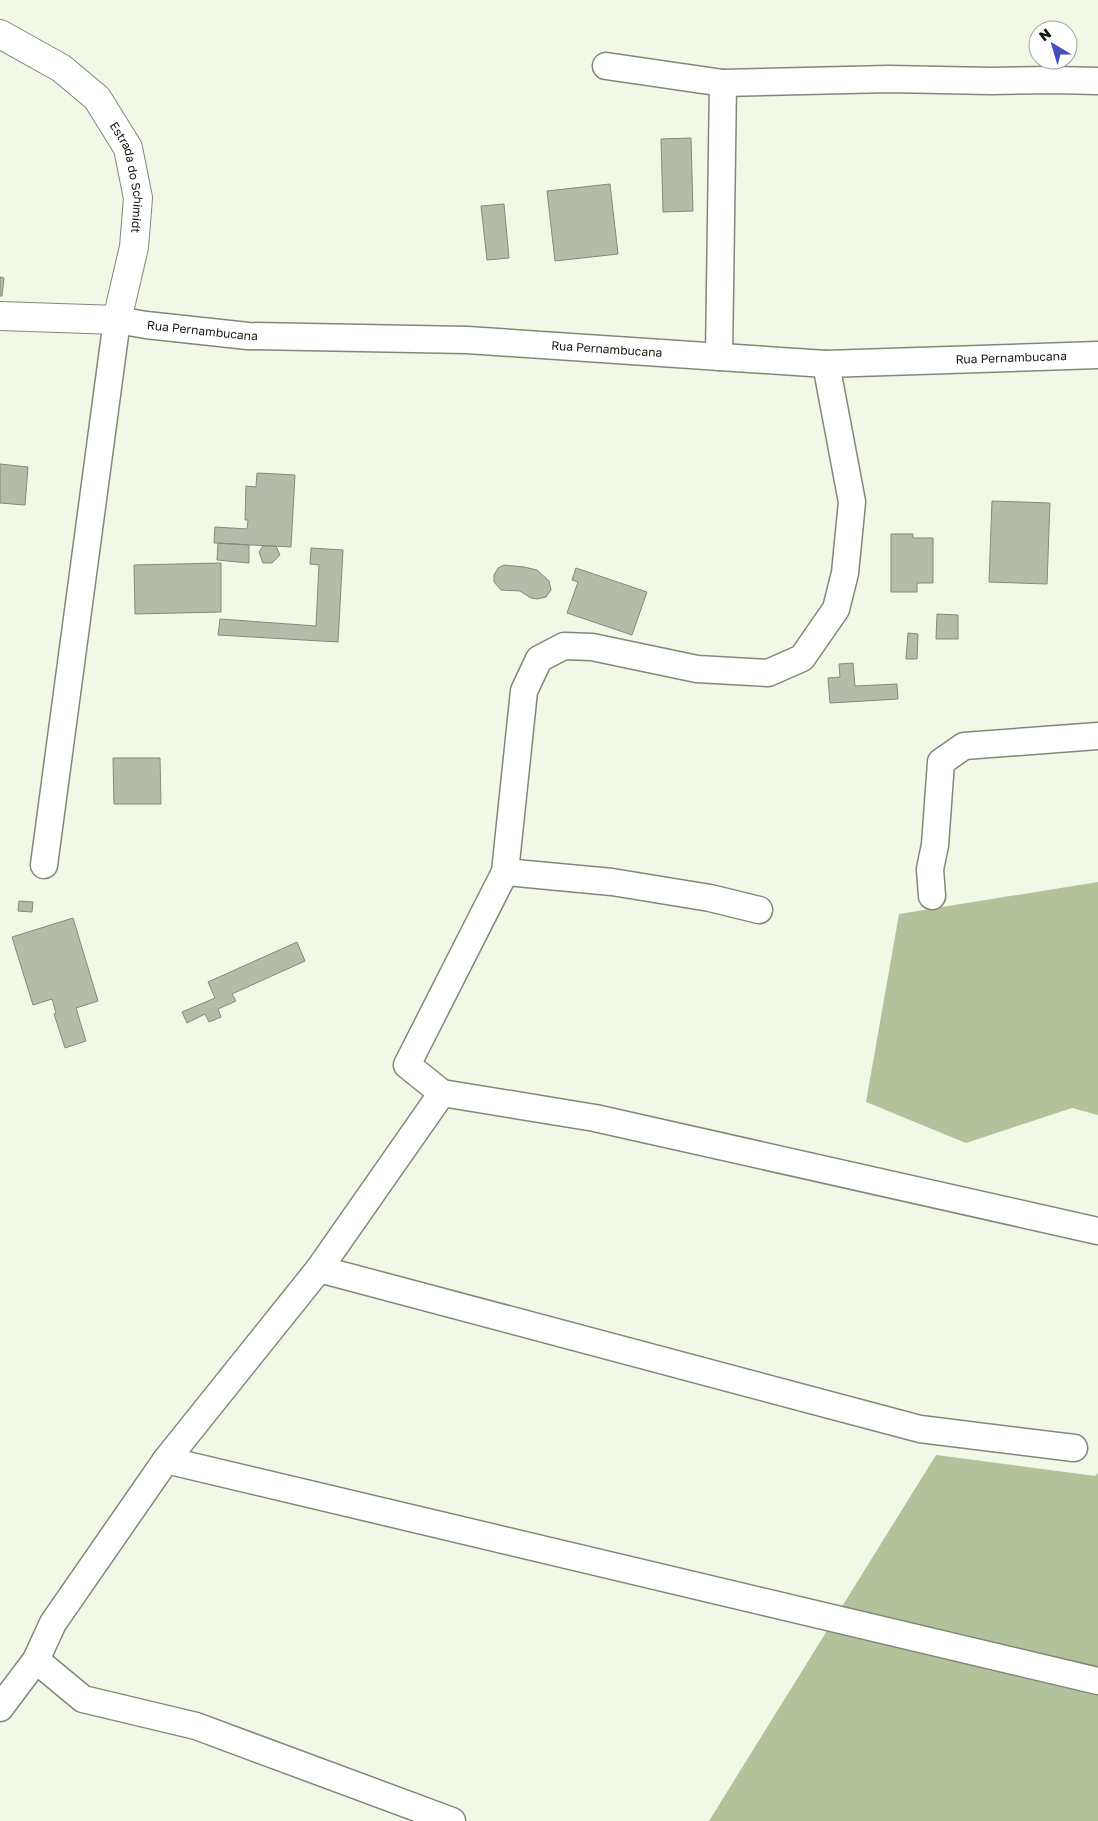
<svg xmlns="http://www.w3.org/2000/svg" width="1098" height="1821" viewBox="0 0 1098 1821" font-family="'Golos Text',sans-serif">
<rect width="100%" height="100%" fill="#f1f8e6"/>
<path fill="#b4c29b" d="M1098,882v233l-26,-7 -106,35 -100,-41 33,-188z
M936,1455l159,21 3,-3v348h-389z"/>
<path fill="#b5bbaa" stroke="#848a7b" d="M691,138l2,73 -30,1 -2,-73z
M610,184l8,70 -63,7 -8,-70z
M504,204l5,54 -22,2 -6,-54z
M0,277l4,1 -2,18h-2z
M0,464l28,3 -3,38 -25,-2z
M257,473l38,2 -4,72 -77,-4 1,-16 32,2 1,-9h-3l1,-34 10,1z
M992,501l58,2 -3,81 -58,-2z
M891,534h22v4h20v45h-16v9h-26z
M218,543l31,2v18l-32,-3z
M263,546h13l4,9 -8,8h-9l-4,-11z
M311,548l32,2 -5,92 -120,-7 2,-16 96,7 3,-61 -9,-1z
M221,563v49l-86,2 -1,-49z
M504,565l20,2 13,3 12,11 2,9 -5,7 -9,2 -6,-1 -11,-7 -19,-1 -7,-8v-7l4,-7z
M576,568l71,24 -15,43 -65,-22 11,-31 -6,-2z
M937,614l21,1v24h-22z
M908,633l10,1 -1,25h-11z
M853,663l2,23 42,-2 1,15 -68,4 -2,-25 12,-1 -1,-13z
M113,758h47l1,46h-47z
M19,901l14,1 -1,10 -14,-1z
M73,918l25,83 -22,7 10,33 -21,7 -11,-34 2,-1 -4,-14 -19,6 -21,-68z
M297,942l8,19 -73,33 4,7 -18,8 3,8 -12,5 -4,-8 -18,9 -5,-11 33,-14 -7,-16z"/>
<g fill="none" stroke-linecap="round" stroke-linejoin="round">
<g stroke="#828878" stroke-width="29">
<g id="minor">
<path d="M606,66l117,17 166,-4 102,2 63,-1 44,1"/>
<path d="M719,357l4,-274"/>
<path d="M826,364l26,138 -7,71 -9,36 -34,49 -34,15 -71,-4 -105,-22 -28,-1 -25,13 -15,32 -19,181 -98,193 35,28 153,25 503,113"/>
<path id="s1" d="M44,865l73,-545 29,5 102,11 219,4 359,24 272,-9"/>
<path d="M505,872l107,10 98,16 49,12"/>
<path d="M932,896l-2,-27 5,-24 6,-83 23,-16 134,-10"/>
<path d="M319,1269l601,160 154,19"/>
<path d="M166,1460l932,221"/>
<path d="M36,1660l47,39 113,27 256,95"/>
<path d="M0,1708l36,-48 17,-37 113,-163 153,-191 123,-176"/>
</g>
</g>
<g stroke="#828878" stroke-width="30">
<g id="tertiary">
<path id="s2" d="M0,34l61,34 36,30 31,50 10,50 -4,49 -17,73 -117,-4"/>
</g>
</g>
<use href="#minor" stroke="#fff" stroke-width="26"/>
<use href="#tertiary" stroke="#fff" stroke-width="28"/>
</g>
<g text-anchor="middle" stroke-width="4" stroke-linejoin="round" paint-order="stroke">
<g font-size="12" fill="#151711" stroke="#fff">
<text dy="4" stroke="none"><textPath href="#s2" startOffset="204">Estrada do Schimidt</textPath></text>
<text dy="4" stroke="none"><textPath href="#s1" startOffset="636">Rua Pernambucana</textPath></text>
<text dy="4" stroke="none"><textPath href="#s1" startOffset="1041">Rua Pernambucana</textPath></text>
<text dy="4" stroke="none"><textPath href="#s1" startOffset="1446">Rua Pernambucana</textPath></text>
</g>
</g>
<g transform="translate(1053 45) rotate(322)"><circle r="24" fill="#ffffff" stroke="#a1a2a0"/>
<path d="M0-4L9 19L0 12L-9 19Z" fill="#434cc1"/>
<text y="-8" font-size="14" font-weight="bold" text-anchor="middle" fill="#151711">N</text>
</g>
</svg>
